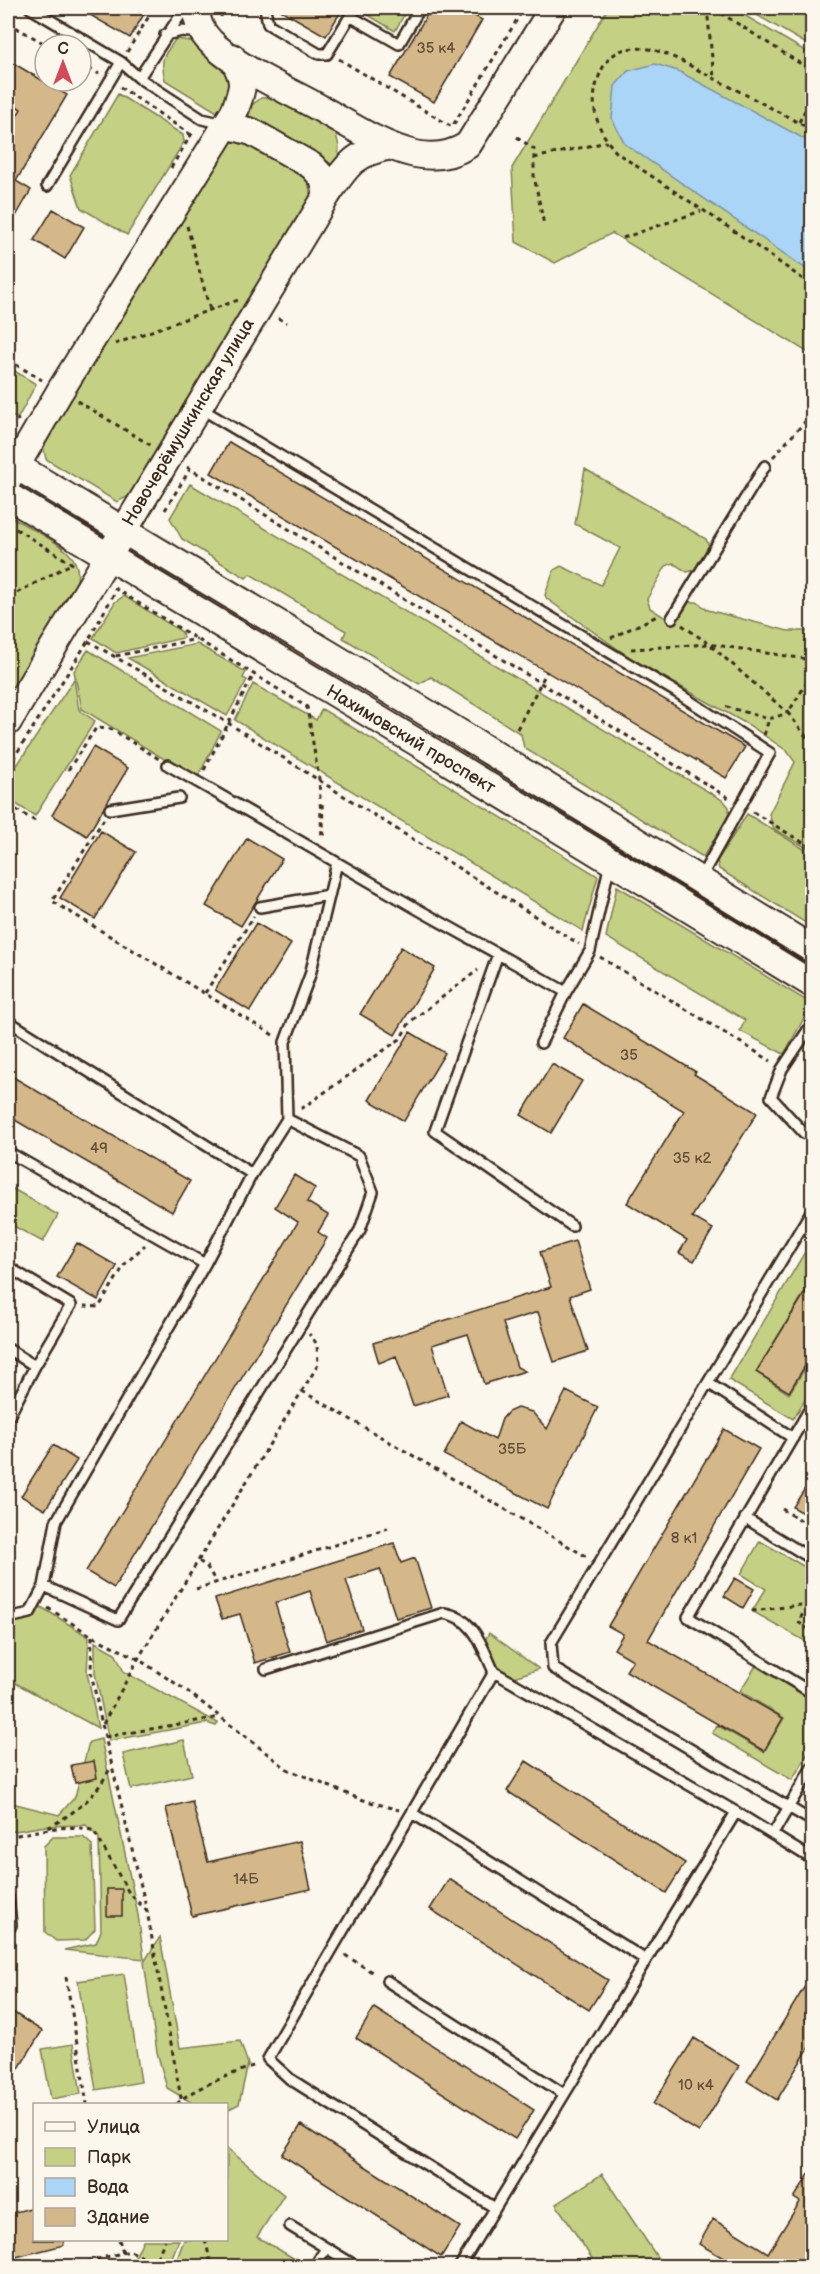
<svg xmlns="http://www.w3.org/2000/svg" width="820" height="2274" viewBox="0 0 820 2274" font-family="'Balsamiq Sans',sans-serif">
<rect width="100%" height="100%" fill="#fbf7ec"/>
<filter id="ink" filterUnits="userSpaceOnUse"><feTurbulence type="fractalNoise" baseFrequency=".0167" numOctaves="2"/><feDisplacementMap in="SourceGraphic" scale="12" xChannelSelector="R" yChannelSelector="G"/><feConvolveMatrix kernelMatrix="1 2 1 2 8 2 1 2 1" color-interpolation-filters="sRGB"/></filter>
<g filter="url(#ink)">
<path fill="#c4d185" stroke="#807e52" stroke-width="1.5" d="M366,8h42l-13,23 -32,-19z
M608,8h124l80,47v300l-200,-122 -57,30 -39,-21 -4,-74z
M745,8h67v31l-4,6z
M176,39l20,3 30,26 4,25 -13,19 -52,-32c-5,-22 -2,-24 11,-41z
M118,94l65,41 1,7 -57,93 -46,-27 -11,-33z
M277,97l58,34c4,13 7,23 -2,34l-84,-49 3,-11 9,-7z
M233,142l14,1 60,34 3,14 -1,13 -180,292 -12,6 -71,-43 -3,-13 177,-295z
M8,367l28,17 -18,34 -10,-2z
M585,469l121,70 3,7 -14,24 -8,2 -14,-9 -7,3 -19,33 3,9 17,11 11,-2 8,-15h11l11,8 80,21h24v220l-38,-22 -5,-15 26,-52 -8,-11 -35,-24 -120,-68 -85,-60 -2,-4 9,-25 7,-4 40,19 19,-37 -45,-24z
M190,484l534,317 5,6v9l-26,41 -179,-109 -3,-14 -90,-57 -12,7 -76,-46 3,-7 -96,-57 -4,4 -64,-39 -12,-21z
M11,517c16,10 57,28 64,45 4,8 3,16 1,23l-68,112v-179z
M124,596l58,36 1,6 -67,15 -23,-15 22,-36z
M197,644l49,28 -3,6 4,2 -20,36 -99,-58z
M88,650l133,81 -24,48 -115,-70 -8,-38z
M74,679l5,31 16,11 -60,95 -27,-17v-20z
M253,684l63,36 6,-11 276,167 -15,55 -348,-211z
M747,814l65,40v73l-93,-58 -2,-8z
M617,886l195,118 -28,50 -44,-23 5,-11 -139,-83z
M8,1186l50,29 -15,27 -35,-19z
M812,1240v40l-56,92 33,22 23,-37v32l-19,30 -64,-39z
M760,1541l52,30v74l-60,-34 14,-22 -25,-15z
M38,1605l51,32 -2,35 11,56 -90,-49 2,-58z
M489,1633l50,36 -25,8 -37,-23z
M95,1642l20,11 9,19 94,51 -2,3 -9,-3 -98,18 -14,-68z
M757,1664l55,35v48l-20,33 -80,-47 5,-8 47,27 20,-34 -44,-27z
M101,1739l37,176 6,44 -80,-9 32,-7 5,-12 -2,-93 -13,-13 -40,1 -38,6v-30l51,13 16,-18 14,-55z
M184,1740l8,35 -61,14 -8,-35z
M53,1837h30l9,8 3,84 -10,11 -29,1 -11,-9 -1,-86z
M160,1937l20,111 60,-7 8,23 -9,40 -12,6 -1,-6h-32l-27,-16 -10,-36 -13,-90z
M124,1974l17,108 -45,8 -18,-109z
M73,2044l8,50 -30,5 -9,-50z
M227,2148l57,47 -27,42 50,29h-130v-7l7,-19h42z
M602,2174l61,92h-66l-41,-62z
M143,2240h36l-7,17 1,9h-42z"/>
<path fill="#abd5f6" stroke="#7e91a0" stroke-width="1.5" d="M655,64l23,7 134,72v130l-187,-129 -13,-25 3,-33 13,-15z"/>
<path fill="#d4b889" stroke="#3b2a1e" stroke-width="1.5" d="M78,8h54l12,6 -14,24z
M277,8h66l-17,28z
M431,8h30l21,12 -48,82 -44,-25z
M8,60l59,35 -51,86 15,9 -23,40v-99l13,-22 -13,-8z
M53,209l31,18 -19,32 -31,-19z
M229,442l516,305 -19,31 -515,-305z
M93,747l35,21 -41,68 -35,-21z
M101,831l35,21 -41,67 -35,-21z
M247,838l35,21 -41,67 -35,-20z
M256,923l35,21 -41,67 -35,-21z
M401,947l34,21 -40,67 -35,-21z
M583,1004l113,68 -2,2 63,39 -65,104 21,12 -19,32 -15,-8 8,-13 -60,-37 57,-92 -121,-73z
M410,1032l35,21 -41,68 -35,-21z
M552,1064l30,17 -31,52 -30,-18z
M8,1074l182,107 -18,31 -164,-96z
M294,1175l21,13 -8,14 21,13 -10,17 9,6 -213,350 -28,-17 212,-349 -23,-15z
M575,1241l15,48 -20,7 18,55 -34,11 -16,-50 -35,11 14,44 8,4 -41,13 -16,-50 -36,11 16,50 -35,11 -17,-50 -17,7 -6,-20 178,-56 -11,-35z
M77,1243l40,23 -19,34 -41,-23z
M813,1280v73l-24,39 -33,-20z
M566,1391l32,16 -51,102 -103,-54 17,-34 34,19 7,-21 6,-7 9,-4 15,4 15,17z
M724,1429l35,20 -111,191 135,78 -19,33 -138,-80 7,-11 -19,-11 9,-15 -15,-8z
M53,1445l24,15 -32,50 -24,-14z
M813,1476v43l-20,-12z
M394,1543l7,20 14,-5 16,50 -35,10 -16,-49 -34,11 16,49 -36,12 -16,-50 -35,12 15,49 -35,11 -15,-49 -18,5 -7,-20z
M735,1578l19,11 -11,19 -19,-12z
M94,1761l3,17 -22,5 -4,-18z
M526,1761l159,102 -19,30 -159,-102z
M192,1801l16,61 92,-21 11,48 -119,27 -26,-108z
M449,1879l159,101 -19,30 -159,-101z
M107,1889h15v27h-15z
M813,1973v68l-36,59 -30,-19z
M374,2008l160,102 -19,29 -159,-101z
M8,2009l34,22 -34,55z
M694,2038l45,28 -40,66 -46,-28z
M301,2125l159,102 -19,30 -159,-102z
M813,2168v93l-4,5h-72l-38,-22 14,-25 55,34 32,-51 -6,-4z
M34,2207v33h29l1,5 -56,14v-45z"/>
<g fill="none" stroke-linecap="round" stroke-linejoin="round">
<g stroke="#3b2a1e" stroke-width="14">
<path id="lane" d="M30,8l91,54 18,16 63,41 23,5
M265,8l3,16 51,30h8l28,-46
M350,16l49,28 21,-36
M165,35l17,-4 16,2
M139,78l46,-70
M47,186l74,-124
M200,408l476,284 94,61 -70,126
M672,618l93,-152
M168,765l251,145 147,82
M110,809l69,-11
M260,907l69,-12
M498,954l-63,177 137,95
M8,1021l244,153
M812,1024l-30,45 -11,28 33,36 8,4
M541,1043l25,-51 24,-41 20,-88
M8,1152l197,112
M812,1210l-261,433 2,25 259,153
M8,1267l63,38 -36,61
M8,1349l27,17 -27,52
M708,1383l85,55
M812,1405l-124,212 124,76
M745,1518l67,41
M44,1586l74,34 242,-390 13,-38 -14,-36 -72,-37
M8,1618l22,-5 14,-27 12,-64 149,-258 47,-90 35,-55 -2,-77 25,-67 27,-112
M266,1669l178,-56c31,5 38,34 50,59
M412,1813l234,147
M773,1834l39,-67
M8,1897l3,28 -3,6
M387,1981l177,113
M495,2208l-205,-129 -22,-20 226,-387 242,140
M290,2226l66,40
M315,2266l11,-18
M460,2266l276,-454 76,47"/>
</g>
<g stroke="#3b2a1e" stroke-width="30">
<path id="secondary" d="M196,8c1,13 4,23 14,33 22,24 75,48 106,65 31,17 64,40 99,48 19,4 37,1 53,-9l85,-137
M226,125l26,7 60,34 11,12 4,17
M8,461l424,255 380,233
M8,480l52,-89 174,-279c10,-26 12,-31 -2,-55
M8,496l410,247 394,241
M8,722l319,-527c20,-30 27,-42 64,-49"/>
</g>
<path stroke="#3b2a1e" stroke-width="3" stroke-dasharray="4.5 4.5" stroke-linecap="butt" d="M707,8l7,70
M713,8l99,63
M221,17l1,-9
M8,23l39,22
M127,52l27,-44
M339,59l113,68 72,-119
M81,64l18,10
M120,87l71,48
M799,122l13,-25
M812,130c-33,-18 -67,-36 -101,-53 -19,-10 -41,-24 -62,-28 -6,-1 -18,-1 -23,0 -18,4 -26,21 -30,37 -6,26 4,48 21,67 65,44 132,86 195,133
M517,137l17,12v27l10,49
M534,158l73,-16
M171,168l23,-38
M187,226l23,84
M623,238l78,-27
M278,318l9,5
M115,344l123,-44
M8,360l34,20
M77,401l75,45
M8,424l11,-5
M773,457l39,-43
M187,467l542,331
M165,510l25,-41
M8,524l68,42
M8,551l1,46 -1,3
M114,588l193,119 12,72 3,60
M9,597l62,-33
M682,625l27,19 79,69 -19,6 -45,-13
M611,638l48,-23
M88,641l140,82 351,221
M631,649l78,-5 103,16
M116,656l81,-17
M812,674l-24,39 24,31
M517,729l30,-58
M764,735l5,-16
M8,767l80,-126 28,-51
M68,770l28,-42 15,1 48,30
M204,770l50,-96
M322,804l2,35
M8,805l27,16
M753,812l59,36
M104,819l-52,82 221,134
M600,957l171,104
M205,993l49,-77
M301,1109l99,-70 10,-17 68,-52
M84,1306l15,1 26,-43 20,-19
M302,1391l285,166
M782,1509l30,18
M199,1561l8,6 9,15
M196,1589l192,-61
M812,1599l-14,23 14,9
M48,1608l44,28 46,23 49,32 100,78 73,30 39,11
M752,1611l57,-7
M92,1636l-1,36 9,44 47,195 35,193
M103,1724l35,-65 180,-294 -1,-21 -8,-10
M105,1737l115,-20
M48,1828c31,-19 45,-28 63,-61
M8,1837c26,-5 60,-15 86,-6l35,62 18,18
M345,1955l30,19
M66,1977l21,127
M177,2104c12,-15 59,-31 78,-39
M119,2240l4,13
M205,2240l7,26
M70,2266l60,-15 33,15
M153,2266l12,-26"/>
<use href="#lane" stroke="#fbf7ec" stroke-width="9"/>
<use href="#secondary" stroke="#fbf7ec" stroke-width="26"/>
</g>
</g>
<g text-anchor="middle" stroke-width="4.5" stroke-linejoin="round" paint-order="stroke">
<g font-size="15" fill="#614e39">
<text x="436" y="53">35 к4</text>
<text x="629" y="1060">35</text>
<text x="99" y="1153">49</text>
<text x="692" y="1163">35 к2</text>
<text x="512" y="1454">35Б</text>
<text x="684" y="1543">8 к1</text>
<text x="246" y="1884">14Б</text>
<text x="696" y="2090">10 к4</text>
</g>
<g font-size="18" fill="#3b2a1e" stroke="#fbf7ec">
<text transform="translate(188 422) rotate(-59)" y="6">Новочерёмушкинская улица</text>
<text transform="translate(411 739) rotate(31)" y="6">Нахимовский проспект</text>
</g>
</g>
<rect width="820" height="2274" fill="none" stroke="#fbf7ec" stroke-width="30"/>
<rect x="15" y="15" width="790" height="2244" fill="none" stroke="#3b2a1e" stroke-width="2" filter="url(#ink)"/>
<rect x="33" y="2103" width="195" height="138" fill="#fbf7ec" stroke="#aea59a" stroke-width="1.5"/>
<rect x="45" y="2122" width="30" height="9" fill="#fbf7ec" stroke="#aea59a" stroke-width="1.5"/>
<text x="87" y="2133" font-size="18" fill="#3b2a1e">Улица</text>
<rect x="45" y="2148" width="30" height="18" fill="#c4d185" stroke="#aea59a" stroke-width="1.5"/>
<text x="87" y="2163" font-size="18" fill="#3b2a1e">Парк</text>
<rect x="45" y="2178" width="30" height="18" fill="#abd5f6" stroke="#aea59a" stroke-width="1.5"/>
<text x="87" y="2193" font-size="18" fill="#3b2a1e">Вода</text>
<rect x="45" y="2208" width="30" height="18" fill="#d4b889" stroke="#aea59a" stroke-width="1.5"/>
<text x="87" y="2223" font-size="18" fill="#3b2a1e">Здание</text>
<g transform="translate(63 63)"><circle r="28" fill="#fbf7ec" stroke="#aea59a" stroke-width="1.5"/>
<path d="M0-4.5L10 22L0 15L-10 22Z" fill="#d1495b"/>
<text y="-9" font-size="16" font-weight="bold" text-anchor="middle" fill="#3b2a1e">С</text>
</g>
</svg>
